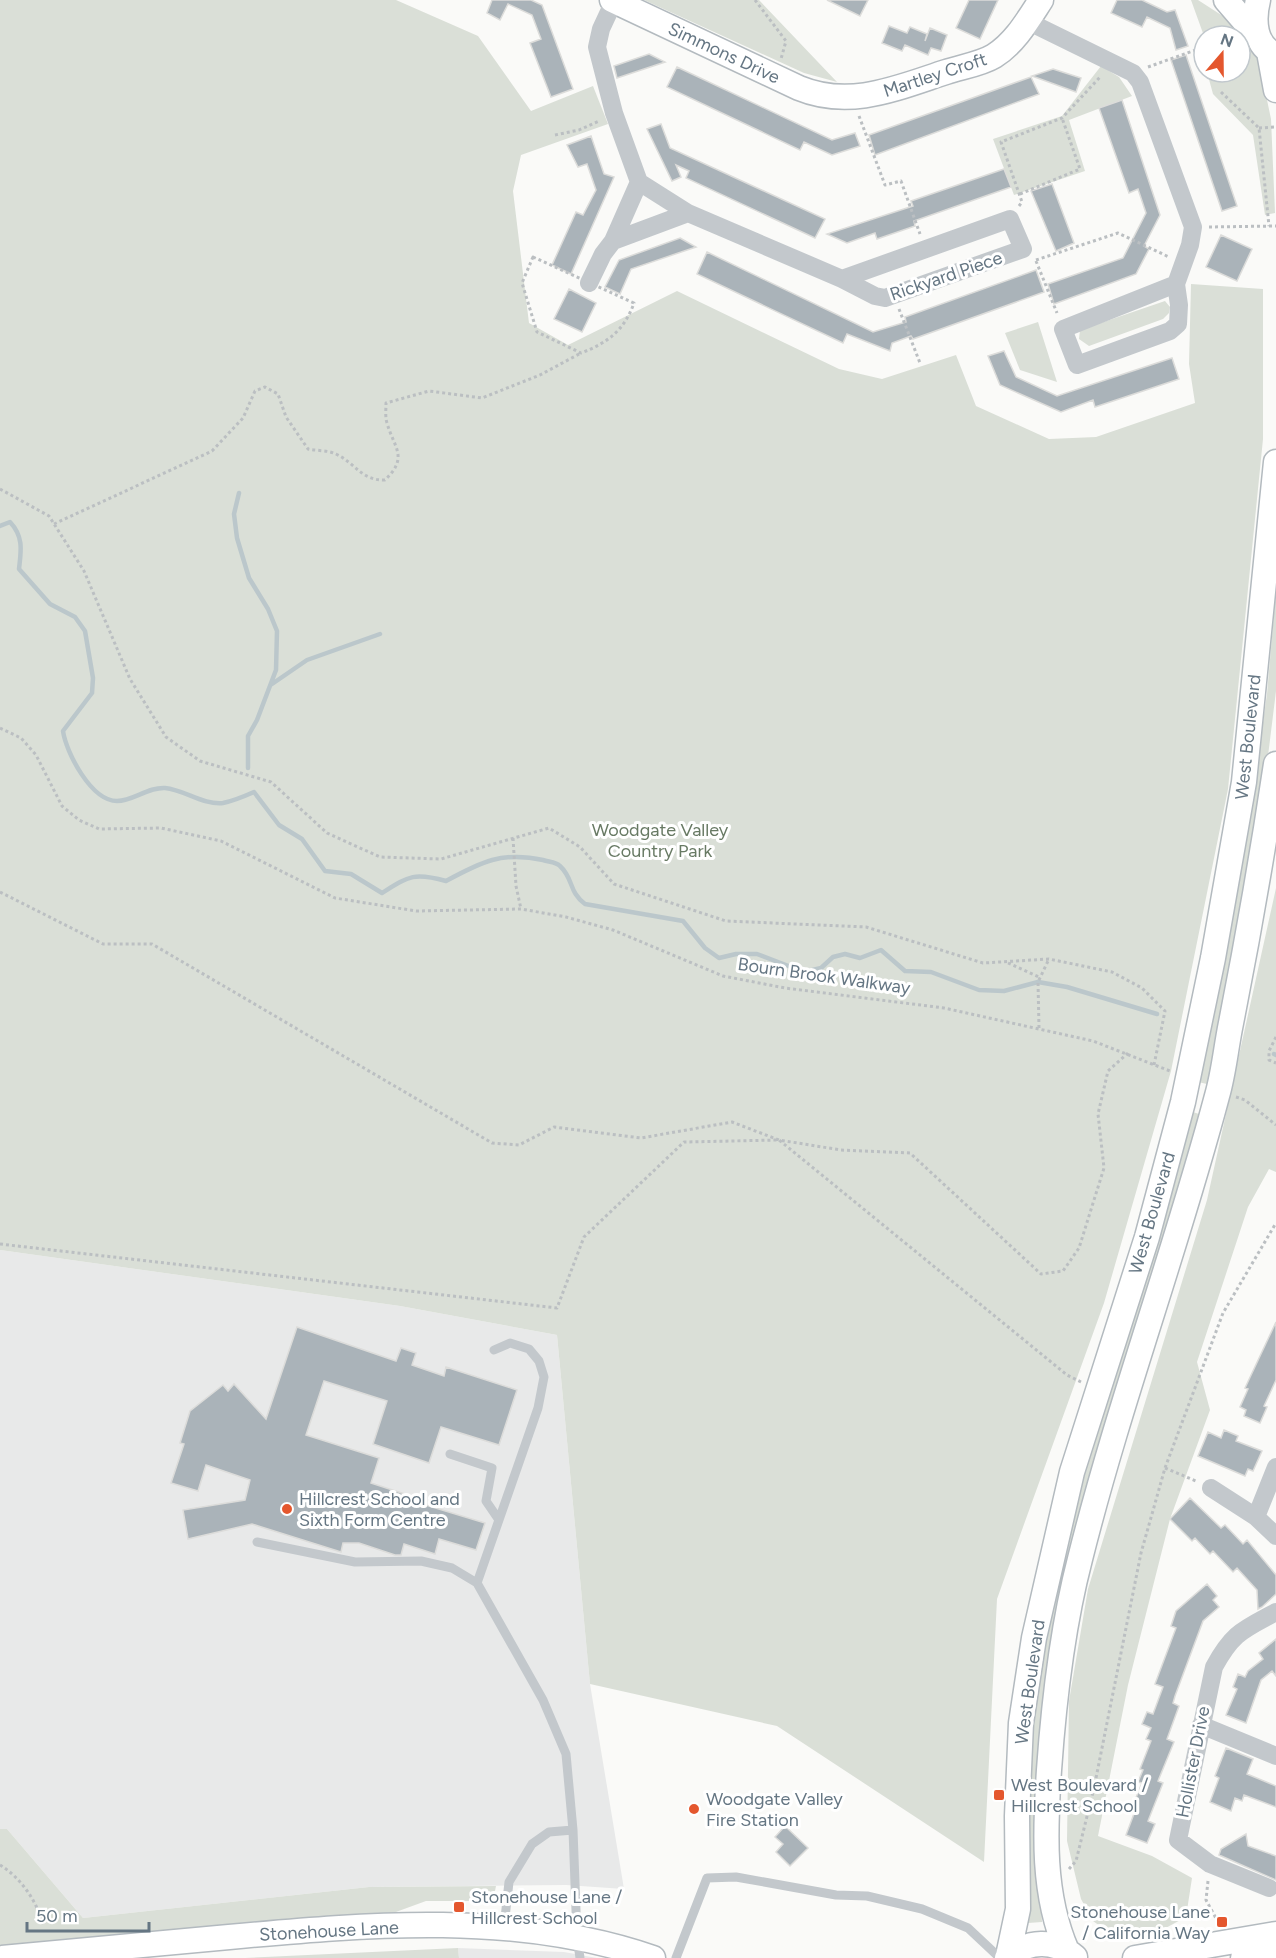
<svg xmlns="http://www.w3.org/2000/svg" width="1276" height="1958" viewBox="0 0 1276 1958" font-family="Figtree,sans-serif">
<rect width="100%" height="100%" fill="#fafaf8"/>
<path fill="#e8e9e9" d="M0,1250l400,56 157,29 33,349 34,205 -58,-4 -197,2 -286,31 -76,-89h-7z
M458,1948l106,4 33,6h-138z"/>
<path fill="#dadfd7" d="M0,0h396l82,36 53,75 62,-25 15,38 -87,31 -8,36 16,132 39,22 109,-54 162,78 43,10 74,-24 20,51 73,33 47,-2 99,-34 -6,-39 2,-80 72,5v150l-35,350 -57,282 -67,232 -107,296 -13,263 -207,-136 -187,-42 -33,-349 -157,-29 -400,-56z
M644,0h115l78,82 -33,-9z
M1191,0h7l31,20 28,32 14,67 4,94 -10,2 -12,-80 -40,-41 -6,-22h33v-36h-36z
M1101,66l18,11 13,19 -63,24 16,51 -71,24 -21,-56 69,-23z
M1165,301l5,6 -1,6 -6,6 -74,27 -10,-7 1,-9z
M1038,322l19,60 -37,-12 -15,-37z
M1276,591v100l-8,65 -45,264 -16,64 -9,-2 53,-276 16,-112z
M1276,888v284l-7,-3 -21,38 -51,155 13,48 -40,109 -42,166 -30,151 54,20 40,22 -6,39 -37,20 -38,-3 -18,-13 -12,-22 -14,-58 2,-140 19,-112 119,-389z
M1190,1111l9,3 -43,164 -80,267 -37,326 3,51 -14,1 3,-186 29,-191z
M0,1829h7l76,89 286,-31 127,-1 -3,15h-67l-52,19 -374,26z
M458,1948l1,10h-214z"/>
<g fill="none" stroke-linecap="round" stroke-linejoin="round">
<path stroke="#bbc7cb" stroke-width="4.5" d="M239,493l-5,21 3,24 12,40 19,31 9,22 -1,39 -19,50 -9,16v32
M0,526l10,-4c14,15 11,29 9,47l31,35 25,13 10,14 8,47 -1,15 -29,38c3,21 28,70 54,70 16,0 31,-14 48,-13 20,2 38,17 58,15 10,-2 22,-7 31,-11l25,33 23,14 23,32 26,3 31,19c27,-17 32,-21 64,-12 35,-19 56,-30 97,-21 6,2 13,2 17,6 14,13 8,25 25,38l98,17 22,27 14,10 17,-4h21l47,18 17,-4 12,-11 12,-3 15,4 21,-8 24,21 26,1 48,18 25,1 34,-9 29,5 90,27
M272,684l35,-24 73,-26
M1274,1054l2,1"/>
</g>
<path fill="#aab3b9" stroke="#dcdcda" stroke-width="1.5" d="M492,0h39l11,5 31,84 -22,8 -21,-54 11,-4 -9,-24 -24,-11 -8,16 -13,-7z
M827,0h41l-8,16z
M969,0h29l-18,39 -24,-11z
M1117,0h25l25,12 8,-2 13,36 -12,4 -6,-22 -23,-11 -5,10 -31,-14z
M889,26l18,7 3,-6 17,7 -2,7 5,-13 17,7 -6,16 -10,-3 -3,7 -23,-10 -3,6 -20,-8z
M649,54l16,8 -48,16 -3,-12z
M1186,55l51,151 -15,5 -51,-151z
M677,67l155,73 23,-7 5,13 -28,9 -28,-13 -4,8 -133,-63z
M1053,69l28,9 -5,14 -44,-16z
M1031,77l8,17 -164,61 -6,-20z
M1122,100l38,115 -16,31 5,3 -13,25 -82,30 -6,-20 75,-26 23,-45 -8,-24 -9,4 -30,-85z
M661,124l9,24 155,71 -10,19 -129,-60 3,-7 -13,-6 5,12 -9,4 -25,-52z
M591,136l13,38 10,3 -43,97 -19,-9 24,-53 7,3 13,-25 -9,-26 -9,3 -11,-22z
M1004,169l7,18 -97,34 1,5 -38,13 -2,-6 -28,10 -20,-9 86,-28 -2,-5z
M1052,184l22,59 -18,8 -25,-60z
M1221,235l31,14 -15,32 -31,-14z
M680,238l16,9 -65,22 -11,25 -15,-7 14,-27z
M707,252l166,80 33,-10 -1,-5 131,-47 8,22 -131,47 -2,-3 -19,7 -2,8 -43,-17 -4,9 -146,-69z
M569,289l27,14 -14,29 -28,-13z
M1004,351l12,26 41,19 115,-38 7,21 -84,28 -2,-7 -32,12 -61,-27 -12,-29z
M1276,1322v58l-12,26 3,1 -7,16 -16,-7 2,-6 -6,-3 8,-18 -3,-1z
M297,1327l99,34 5,-13 15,5 -4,12 32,11 2,-9 71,23 -18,55 -58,-18 -12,36 -56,-19 14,-43 -63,-20 -18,54 73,23 -8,25 49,16 -1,4 66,20 -9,27 -37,-11 -4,15 -31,-10 -3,11h-6l-36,-12h-16l-2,9 -89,-28 -64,15 -5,-29 62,-10 5,-20 -44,-15 -8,26 -27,-8 13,-39 -4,-1 10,-32 33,-26 5,6 6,-7 32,35z
M1224,1430l14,6 -2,5 26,10 -9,20 -5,-2 -3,7 -47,-20 10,-24 13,6z
M1190,1498l31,30 4,-3 18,19 4,-4 29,35v19l-14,13 -4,2 -1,-19 -20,-22 -4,4 -20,-21 -3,3 -15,-16 -3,3 -22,-22z
M1207,1584l10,12 -4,4 6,7 -16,14 -28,75 -2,7 6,3 -12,33 7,3 -16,39 5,2 -15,38 7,3 -8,19 -21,-8 9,-24 -4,-1 11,-27 -4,-1 5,-12 -3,-1 11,-28 -5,-2 5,-11 -9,-4 5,-12 6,2 10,-27 -8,-3 21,-56 -5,-2 5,-15z
M1276,1639v37l-4,-5 -11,9 -15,43 -20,-8 11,-26 -4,-2 5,-13 7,3 3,-6 15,-12 -4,-6z
M1226,1748l27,11 -6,15 29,12v21l-32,-12 -2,6 -7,-3 -4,13 -21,-9 9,-24 -4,-2z
M785,1826l23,22 -18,18 -14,-14 7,-8 -8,-7z
M1246,1834l2,12 28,10v24l-57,-25 2,-6z"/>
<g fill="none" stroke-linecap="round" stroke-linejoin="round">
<g stroke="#b3babf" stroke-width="27">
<path id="secondary" d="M612,0l187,88c51,21 98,0 147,-16 15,-5 35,-8 48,-16 21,-13 34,-36 47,-56
M1226,0l32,37
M1258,0c-5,20 -4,46 18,55
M1269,52l7,38
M1067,1951c-25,-57 -22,-120 -18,-181 5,-71 13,-142 31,-211 39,-156 96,-308 137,-463 7,-24 9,-49 14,-73 17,-86 32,-172 45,-259
M1008,1956l10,-47 -1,-93 4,-93 13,-85 38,-166 75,-235 36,-135 30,-144 31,-176 32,-320
M2,1958c76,-7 152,-14 227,-21 141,-13 288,-26 424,21
M1007,1958c21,-18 47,-19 68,-1
M1135,1958l141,-24
M1243,1958l33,-5"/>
</g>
<path stroke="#bbbfc2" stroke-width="3" stroke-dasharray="3 3" stroke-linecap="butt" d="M755,0l31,41 -5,18
M1148,67l56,-20
M1221,92l38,36 10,98
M859,116l26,69 16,-4 19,53
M1259,128l17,-1
M555,135l24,-5 20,-9
M1020,194l60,-25 -18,-51
M1019,206l3,-4 -21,-60 61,-24 39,-42
M1209,227l67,-1
M533,257l101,46c-10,28 -27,40 -53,50l-44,-21 -15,-49z
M1036,260l82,-27 51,24
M1036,261l21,52
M899,309l21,54
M0,489l49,27 35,55 46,108 36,58 34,24 71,21 56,51 53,24 61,2 108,-31 31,19 34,37 112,37 140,6 117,36 66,-4 63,13 30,16 23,23 -11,54
M54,524l158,-73 31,-33 12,-27 10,-4 13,7 8,23 22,32c9,2 20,1 28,5 19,9 26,27 49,26 24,-23 9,-32 2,-57 -2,-6 -1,-14 -1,-20l43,-12 53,7 58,-23 41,-22
M0,728l21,10 15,17 26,51 17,14 20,9 62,-1 60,13 114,57 81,13 105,-2 45,8 47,13 110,46 62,12 159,20 149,33 77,30
M513,838l3,48 5,23
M0,892l103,52h49l340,199 27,2 35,-18 87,11 91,-16 47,18 62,10 69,3 131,121 22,-3 16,-23 25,-80 -6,-54 10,-43 20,-18
M1008,963l31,14
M1039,1028l-1,-46 11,-23
M1276,1037l-7,14v9l7,3
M1236,1097l9,3 31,25
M0,1244l557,64 27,-71 100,-95 95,-2 288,235 14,7
M1165,1468l31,13
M0,1865c21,13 36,35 43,59
M1069,1869l7,-8 18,-73 47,-235 24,-85 58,-155 53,-90
M1208,1881l-2,19 12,22"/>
<path stroke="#c3c8cc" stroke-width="9" d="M450,1454l42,14 -6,33 13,19
M257,1542l98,20 66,-1 31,7 25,15 66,117 23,54 7,76 -24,2 -17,12 -23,38 -5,45
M477,1583l61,-175 6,-31 -5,-16 -10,-12 -19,-6 -16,7
M573,1830l4,107 3,21
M676,1958l31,-80 29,-1 100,18 31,1 55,13 46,19 32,30"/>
<path stroke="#c3c8cc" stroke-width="18" d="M614,1l-13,28 -4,18 17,66 25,69 49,31 154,66 168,-60 13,30 -138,49 -10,-2 -33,-17
M1027,21l106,52 7,9 53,145 -3,18 -14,39 -113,45 14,36 93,-34 8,-7 1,-19 -3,-21
M639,182l-26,59 75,-28
M589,283l14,-29 10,-13
M1211,1488l45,29 20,19
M1256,1517l20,-50
M1201,1725l75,31
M1269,1888l-59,-24 -32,-24 36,-173c19,-35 29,-37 62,-55"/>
<use href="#secondary" stroke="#fff" stroke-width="24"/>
</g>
<g fill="#e4572e" stroke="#fff" stroke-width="2">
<circle cx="287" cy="1509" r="6"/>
<rect x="993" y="1789" width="12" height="12" rx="3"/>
<circle cx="694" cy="1809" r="6"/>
<rect x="453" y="1901" width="12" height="12" rx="3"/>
<rect x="1216" y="1916" width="12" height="12" rx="3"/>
</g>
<g text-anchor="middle" stroke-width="6" stroke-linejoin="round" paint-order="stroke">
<g font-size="18" fill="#657683" stroke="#fff">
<text transform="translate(724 53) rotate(25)" y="6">Simmons Drive</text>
<text transform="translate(935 75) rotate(-18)" y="6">Martley Croft</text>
<text transform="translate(946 276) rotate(-19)" y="6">Rickyard Piece</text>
<text transform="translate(1248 737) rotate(-84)" y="6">West Boulevard</text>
<text transform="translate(824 976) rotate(8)" y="6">Bourn Brook Walkway</text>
<text transform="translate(1152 1213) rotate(-74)" y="6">West Boulevard</text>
<text transform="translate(1030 1682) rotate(-82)" y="6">West Boulevard</text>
<text transform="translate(1193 1762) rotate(-79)" y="6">Hollister Drive</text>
<text transform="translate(329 1931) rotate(-3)" y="6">Stonehouse Lane</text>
</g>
<g font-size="18" fill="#687a64" stroke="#fff">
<text x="660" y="836">Woodgate Valley<tspan x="660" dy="21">Country Park</tspan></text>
</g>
<g font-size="18" fill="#657683" stroke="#fff" text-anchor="start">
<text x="299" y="1505">Hillcrest School and<tspan x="299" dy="21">Sixth Form Centre</tspan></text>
<text x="1011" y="1791">West Boulevard /<tspan x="1011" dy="21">Hillcrest School</tspan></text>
<text x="706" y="1805">Woodgate Valley<tspan x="706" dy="21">Fire Station</tspan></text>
<text x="471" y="1903">Stonehouse Lane /<tspan x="471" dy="21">Hillcrest School</tspan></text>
<text x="1210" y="1918" text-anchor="end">Stonehouse Lane<tspan x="1210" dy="21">/ California Way</tspan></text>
</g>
</g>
<g transform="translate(1222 54) rotate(20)"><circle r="28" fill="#ffffff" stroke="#c1c8cd" stroke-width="1.5"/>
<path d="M0-4.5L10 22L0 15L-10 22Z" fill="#e4572e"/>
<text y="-9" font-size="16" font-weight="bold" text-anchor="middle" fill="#657683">N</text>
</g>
<path d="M27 1922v9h122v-9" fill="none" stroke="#657683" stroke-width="3"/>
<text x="36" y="1922" font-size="18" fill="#657683" stroke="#ffffff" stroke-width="4.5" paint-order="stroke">50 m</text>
</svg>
